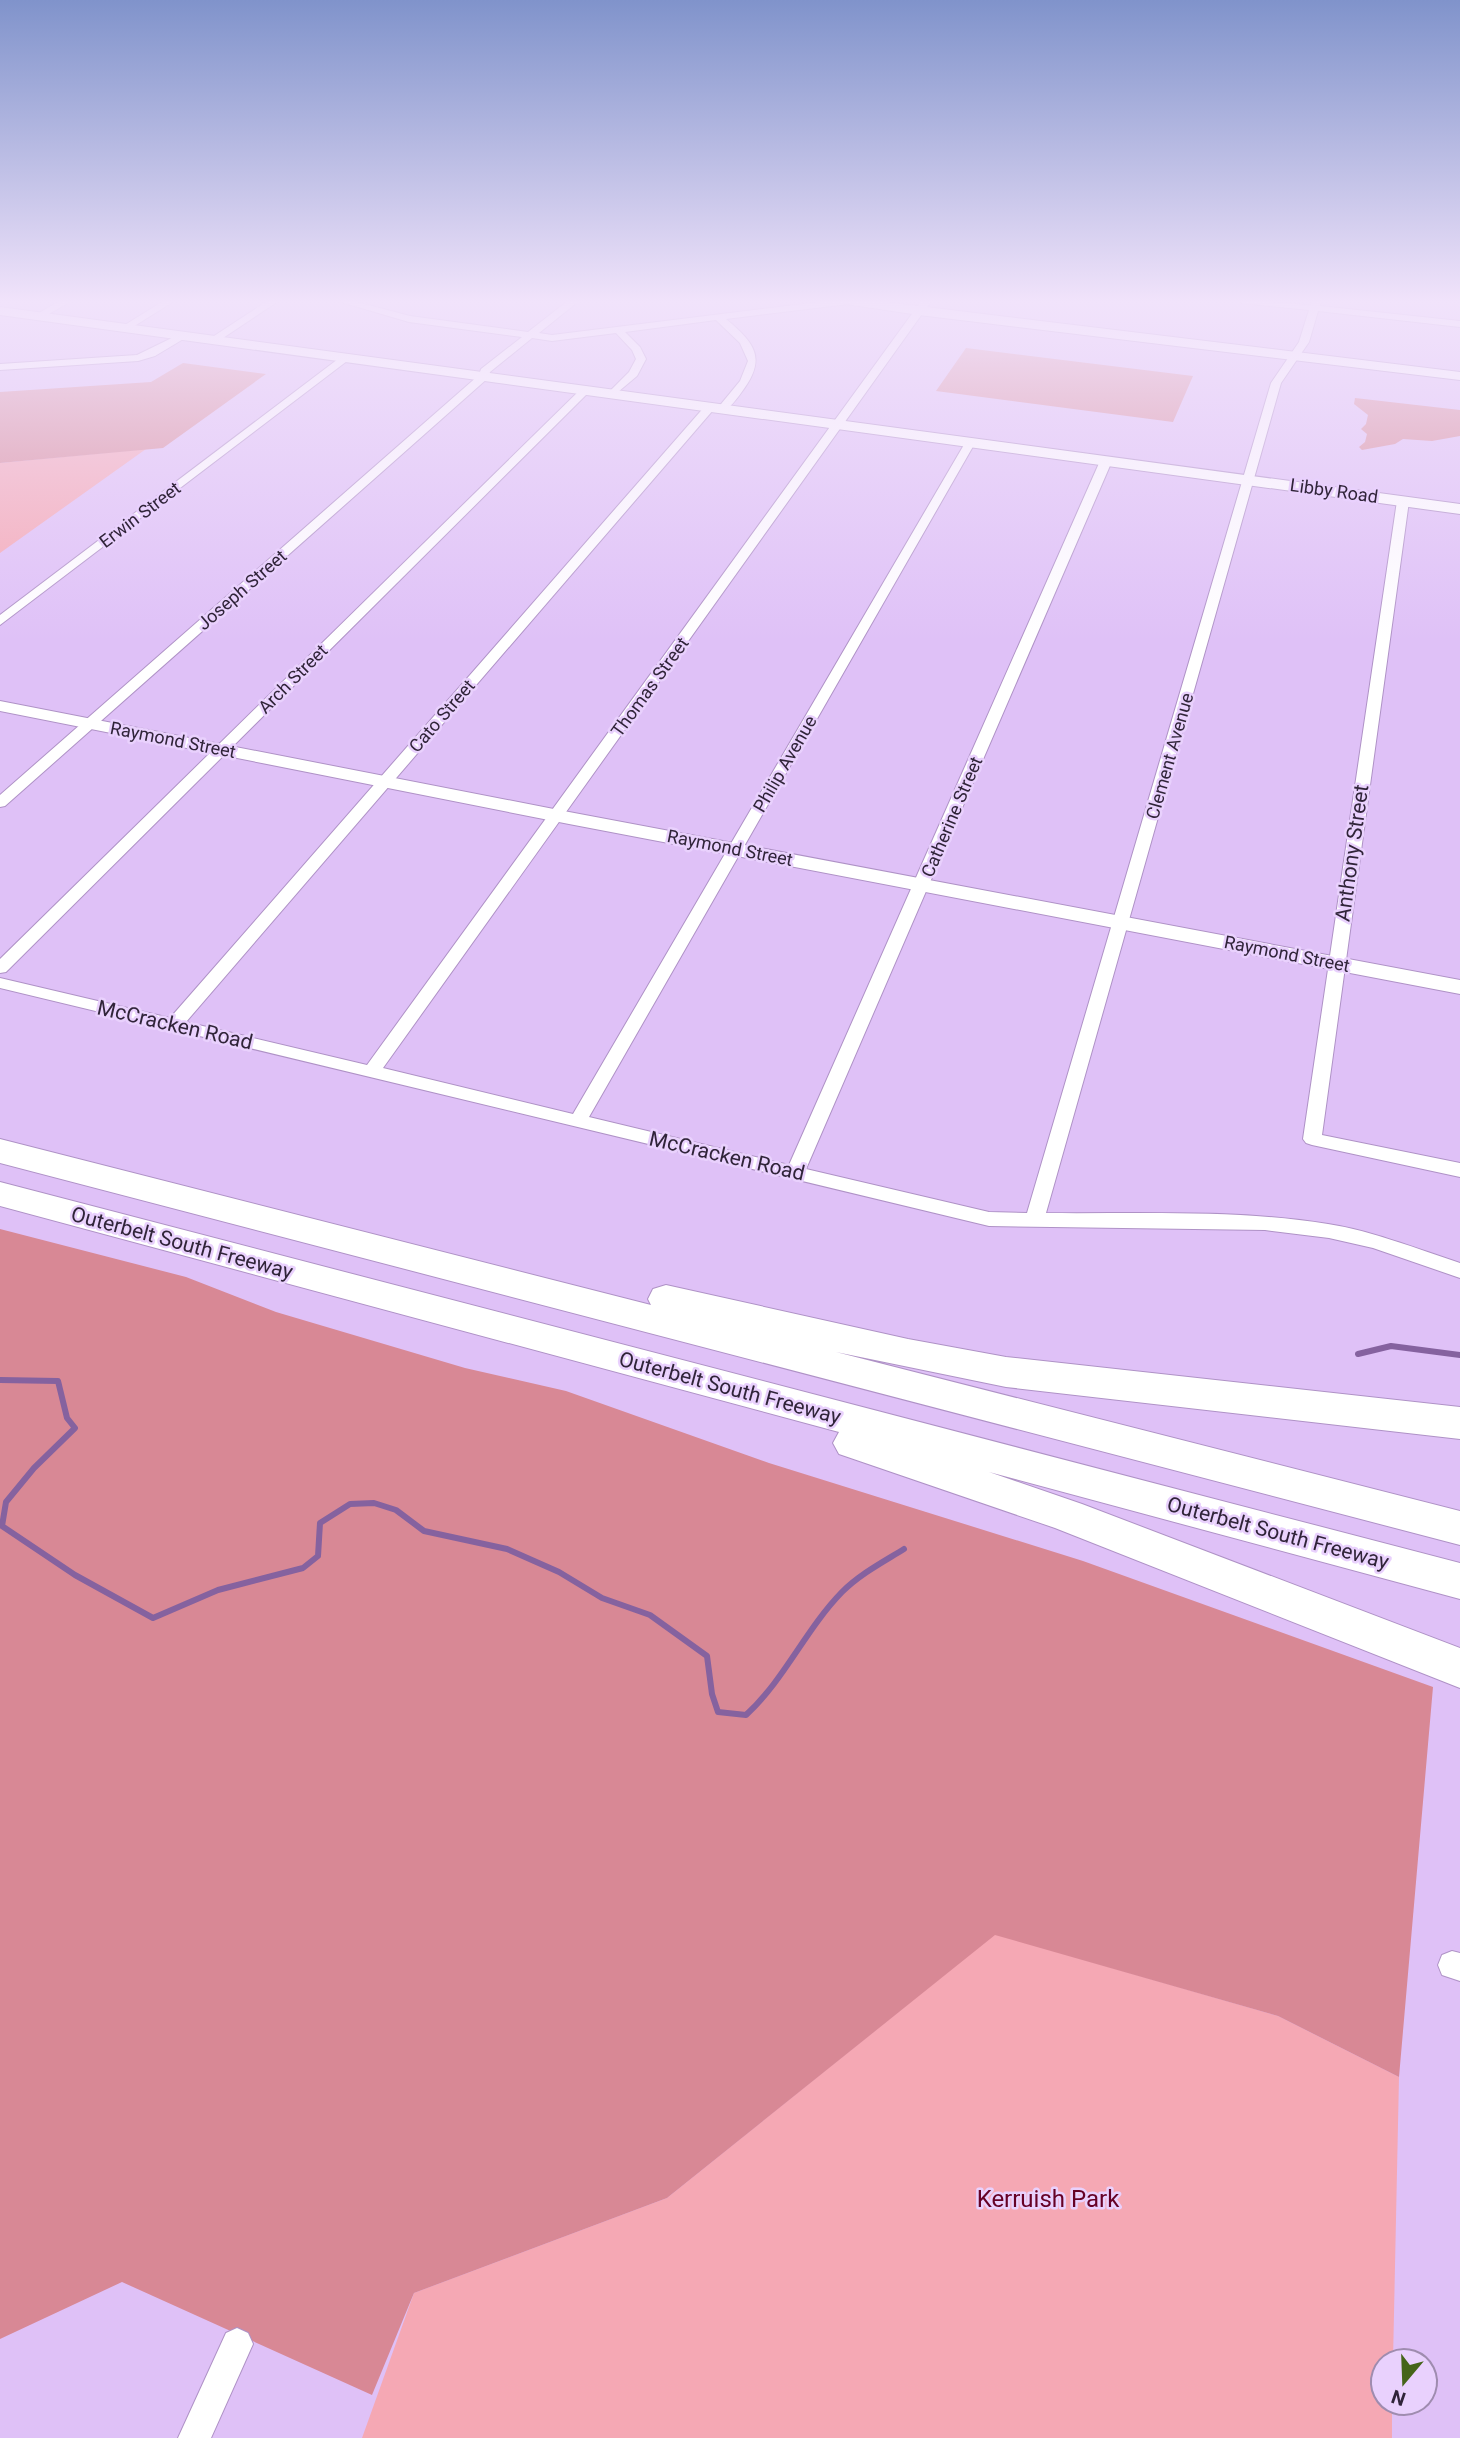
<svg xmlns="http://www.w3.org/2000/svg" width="1460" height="2438" viewBox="0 0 1460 2438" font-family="Roboto,sans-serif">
<rect width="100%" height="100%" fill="#dfc1f7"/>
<path fill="#f5a8b4" d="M146,449l-146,104v-90z
M995,1934l283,82 121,61 -6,284h-10v42h9v35h-1030l52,-145 253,-95z"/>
<path fill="#d88895" d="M966,348l227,28 -20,46 -237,-31z
M183,363l83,11 -103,74 -163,15v-71l151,-10z
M1355,398l105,12v26l-28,5 -29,-2 -8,5 -33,6 -3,-3 6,-5 2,-8 -6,-5 5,-5 2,-9 -14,-11z
M0,1229l186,48 90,35 189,56 101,23 203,72 314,98 350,126 -34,390 -121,-61 -283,-81 -328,263 -253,95 -42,102 -250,-113 -122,57z"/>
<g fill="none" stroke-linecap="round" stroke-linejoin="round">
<path stroke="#85629f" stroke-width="6" d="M1358,1354l33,-8 69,9
M0,1380l58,1 9,37 8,10 -41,40 -28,34 -4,24 73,49 78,43 65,-28 85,-22 15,-12 2,-33 30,-19 24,-1 22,7 28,21 83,18 52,23 43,26 48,17 57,41 5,38 6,18 28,3c39,-36 59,-85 96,-123 18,-18 41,-30 62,-43"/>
<g stroke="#af92c6" stroke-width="2">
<path id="minor" d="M61,300h12l-31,18 -8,-2z
M165,300h11l-48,30 -8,-2z
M269,300h11l-63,42h-6v-4z
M334,300h15l61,16 118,16 41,-32h11l-41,33 13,2 284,-35 18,1 -5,3 -123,15c30,25 41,40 15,74 -5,7 -11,15 -19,19l-5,-3 23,-28 8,-20 -8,-18 -24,-23 -91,12 15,15 6,12 -9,17 -25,21 -5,-3 22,-22 7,-13 -4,-9 -16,-17 -64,8 -20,-3 -42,34 -2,6 -483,428 -5,1v-12l479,-420 2,-6 41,-32 -113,-15z
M922,300h10l-549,768 190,46 392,-671 9,-2 1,2 -386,674 200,48 311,-704 6,-3 6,3 -306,708 183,43 38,1 244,-830 28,-41 10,-32 -67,-7 -5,-3 74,5 1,-5h10l-2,6 140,15v6l-142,-16 -9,31 -28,41 -235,830c93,1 189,-4 282,11 45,7 89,25 132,39v15l-87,-30 -44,-10 -64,-8 -276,-4 -989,-238v-10l170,40 536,-613h8v4l-528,613 181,43z
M182,333l5,3 -2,2 -30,18 -17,5 -138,9v-6l137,-9z
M342,356l9,2 -351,267v-10z
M582,388l9,2 -585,582 -6,1v-14z
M1403,498l6,3 -87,634 138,28v14l-148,-32 -6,-2 -3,-4 94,-638z
M1452,1951l8,2v28l-18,-6 -4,-10 4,-10z
M237,2328l11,5 5,11 -42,94h-33l48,-105z"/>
</g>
<g stroke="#af92c6" stroke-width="2">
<path id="tertiary" d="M840,300h29l591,72v8l-541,-65 -73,-11z
M0,701l569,111 891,168v14l-891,-170 -569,-113z"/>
</g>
<g stroke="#af92c6" stroke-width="2">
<path id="primary" d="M0,307l1460,197v10l-1460,-199z"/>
</g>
<g stroke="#af92c6" stroke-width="2">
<path id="motorway" d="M0,1139l651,166 -3,-6 5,-10 13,-4 242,54 98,18 454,50v32l-454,-52 -170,-35 624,159v34l-1460,-382z
M0,1182l1460,381v36l-471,-127 93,32 378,144v40l-405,-160 -216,-74 -6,-11 6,-11 -839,-226z"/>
</g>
<use href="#minor" fill="#fff" fill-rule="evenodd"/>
<use href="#tertiary" fill="#fff" fill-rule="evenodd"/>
<use href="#primary" fill="#fff" fill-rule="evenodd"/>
<use href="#motorway" fill="#fff" fill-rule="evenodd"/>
</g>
<linearGradient id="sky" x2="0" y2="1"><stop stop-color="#8093cb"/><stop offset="0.47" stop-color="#f1e3fb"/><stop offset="1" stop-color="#f1e3fb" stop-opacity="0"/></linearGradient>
<rect width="1460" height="641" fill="url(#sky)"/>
<g text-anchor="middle" stroke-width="5" stroke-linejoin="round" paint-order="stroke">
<g font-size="18" fill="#302439" stroke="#e9d1fd">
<text transform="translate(1334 491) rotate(8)" y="6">Libby Road</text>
<text transform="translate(140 515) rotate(-37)" y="6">Erwin Street</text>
<text transform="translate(242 590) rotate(-41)" y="6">Joseph Street</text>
<text transform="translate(293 679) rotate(-45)" y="6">Arch Street</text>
<text transform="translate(650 687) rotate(-54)" y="6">Thomas Street</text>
<text transform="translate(442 716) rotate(-49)" y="6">Cato Street</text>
<text transform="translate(173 740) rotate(11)" y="6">Raymond Street</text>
<text transform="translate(1170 756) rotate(-74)" y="6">Clement Avenue</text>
<text transform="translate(785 764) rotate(-60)" y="6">Philip Avenue</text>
<text transform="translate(952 817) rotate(-67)" y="6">Catherine Street</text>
<text transform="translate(730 848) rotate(11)" y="6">Raymond Street</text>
<text transform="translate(1287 954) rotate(11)" y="6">Raymond Street</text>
</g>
<g font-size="21" fill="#302439" stroke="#e9d1fd">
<text transform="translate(1352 853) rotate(-82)" y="7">Anthony Street</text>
<text transform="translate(175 1025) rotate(13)" y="7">McCracken Road</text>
<text transform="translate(727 1156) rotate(13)" y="7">McCracken Road</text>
<text transform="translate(182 1243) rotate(15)" y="7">Outerbelt South Freeway</text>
<text transform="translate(730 1388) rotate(15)" y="7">Outerbelt South Freeway</text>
<text transform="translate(1278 1533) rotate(15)" y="7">Outerbelt South Freeway</text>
</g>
<g font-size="24" fill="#660125" stroke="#e9d1fd">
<text x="1048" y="2207">Kerruish Park</text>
</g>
</g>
<g transform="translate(1404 2382) rotate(199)"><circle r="33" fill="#e9d1fd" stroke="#9f8caf" stroke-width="2"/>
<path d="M0-5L12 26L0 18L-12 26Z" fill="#456419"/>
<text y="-10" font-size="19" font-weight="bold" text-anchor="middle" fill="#302439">N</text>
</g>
</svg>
